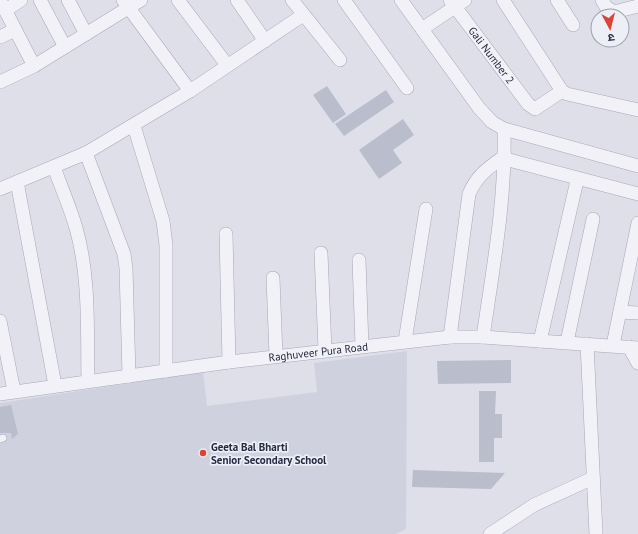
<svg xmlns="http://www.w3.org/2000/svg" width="638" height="534" viewBox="0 0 638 534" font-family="'PT Sans','Noto Sans Devanagari',sans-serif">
<rect width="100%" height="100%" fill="#dedfe9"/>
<path fill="#cfd1de" d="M407,351l-1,178 -10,5h-396v-131l203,-31 4,34 110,-14 -3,-29z"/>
<path fill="#babdcc" d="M327,86l19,28 -13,9 -20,-28z
M386,90l8,12 -50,34 -9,-12z
M403,119l11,16 -21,15 9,13 -23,16 -20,-29z
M511,360v23l-73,1 -1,-23z
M479,391h17l-1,23h7v24h-8v24h-15z
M11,405l7,29 -6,5 -1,-6h-11v-26z
M413,470l92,3 -14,16 -79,-2z"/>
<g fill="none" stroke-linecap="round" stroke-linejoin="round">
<g stroke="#a6a8b7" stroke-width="8">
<path id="service" d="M0,439l3,-1"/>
</g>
<g stroke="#a6a8b7" stroke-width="14">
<g id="minor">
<path d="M0,0l34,66"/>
<path d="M40,0l25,47"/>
<path d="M68,0l18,34"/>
<path d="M123,0l67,91 113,-76"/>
<path d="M178,0l49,65"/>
<path d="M237,0l28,41"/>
<path d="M292,0l48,60"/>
<path d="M344,0l63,88"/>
<path d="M401,0l78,108 13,14 12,7 134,37"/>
<path id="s1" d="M450,0l78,104 7,5 27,-18"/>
<path d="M503,0l59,91 5,3 71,16"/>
<path d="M557,0l16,25"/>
<path d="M602,0l4,7 8,5 24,-6"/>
<path d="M6,10l15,-10"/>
<path d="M422,29l43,-29"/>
<path d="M0,37l15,-7"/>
<path d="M0,82l34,-16 107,-66"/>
<path d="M134,126l29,95 3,24v126"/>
<path d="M86,153l38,101 2,14 3,108"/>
<path d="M505,159l133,35"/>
<path d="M54,167c7,20 16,40 22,61 14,49 11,102 12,153"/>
<path d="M17,182l38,203"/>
<path d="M0,189l86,-36 104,-62"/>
<path d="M226,234l3,128"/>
<path d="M321,253l4,97"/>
<path d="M359,260l3,86"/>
<path d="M273,278l3,78"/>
<path d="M620,312l18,1"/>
<path d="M0,321l14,70"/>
<path d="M450,337l19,-143c8,-19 19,-26 36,-38"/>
<path d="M483,337c10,-69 23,-138 21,-208"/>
<path d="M405,341l21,-132"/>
<path d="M540,341l36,-156"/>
<path d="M567,342l26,-123"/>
<path d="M587,344l9,190"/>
<path d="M613,345l25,-122"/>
<path d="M629,347l9,16"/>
<path id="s2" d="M0,394l229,-32 221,-25h33l155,11"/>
<path d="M490,534l44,-29 59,-27"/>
</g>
</g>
<use href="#service" stroke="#f1f1f7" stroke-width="7"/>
<use href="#minor" stroke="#f1f1f7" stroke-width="13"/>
</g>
<circle fill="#dc4435" stroke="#edeff6" stroke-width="1.5" cx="203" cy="453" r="4"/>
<g text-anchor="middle" stroke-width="3.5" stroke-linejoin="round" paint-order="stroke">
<g font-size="11" fill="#252941" stroke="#edeff6">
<text dy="4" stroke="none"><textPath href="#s1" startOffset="69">Gali Number 2</textPath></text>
<text dy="4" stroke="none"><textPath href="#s2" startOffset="321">Raghuveer Pura Road</textPath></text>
</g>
<g font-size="11" font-weight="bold" fill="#252941" stroke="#edeff6" text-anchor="start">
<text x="211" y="451">Geeta Bal Bharti<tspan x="211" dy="13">Senior Secondary School</tspan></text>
</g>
</g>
<g transform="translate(610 28) rotate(173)"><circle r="19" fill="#edeff6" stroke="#9da0ae"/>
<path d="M0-3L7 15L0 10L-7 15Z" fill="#dc4435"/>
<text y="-6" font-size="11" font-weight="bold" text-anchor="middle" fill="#252941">उ</text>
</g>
</svg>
